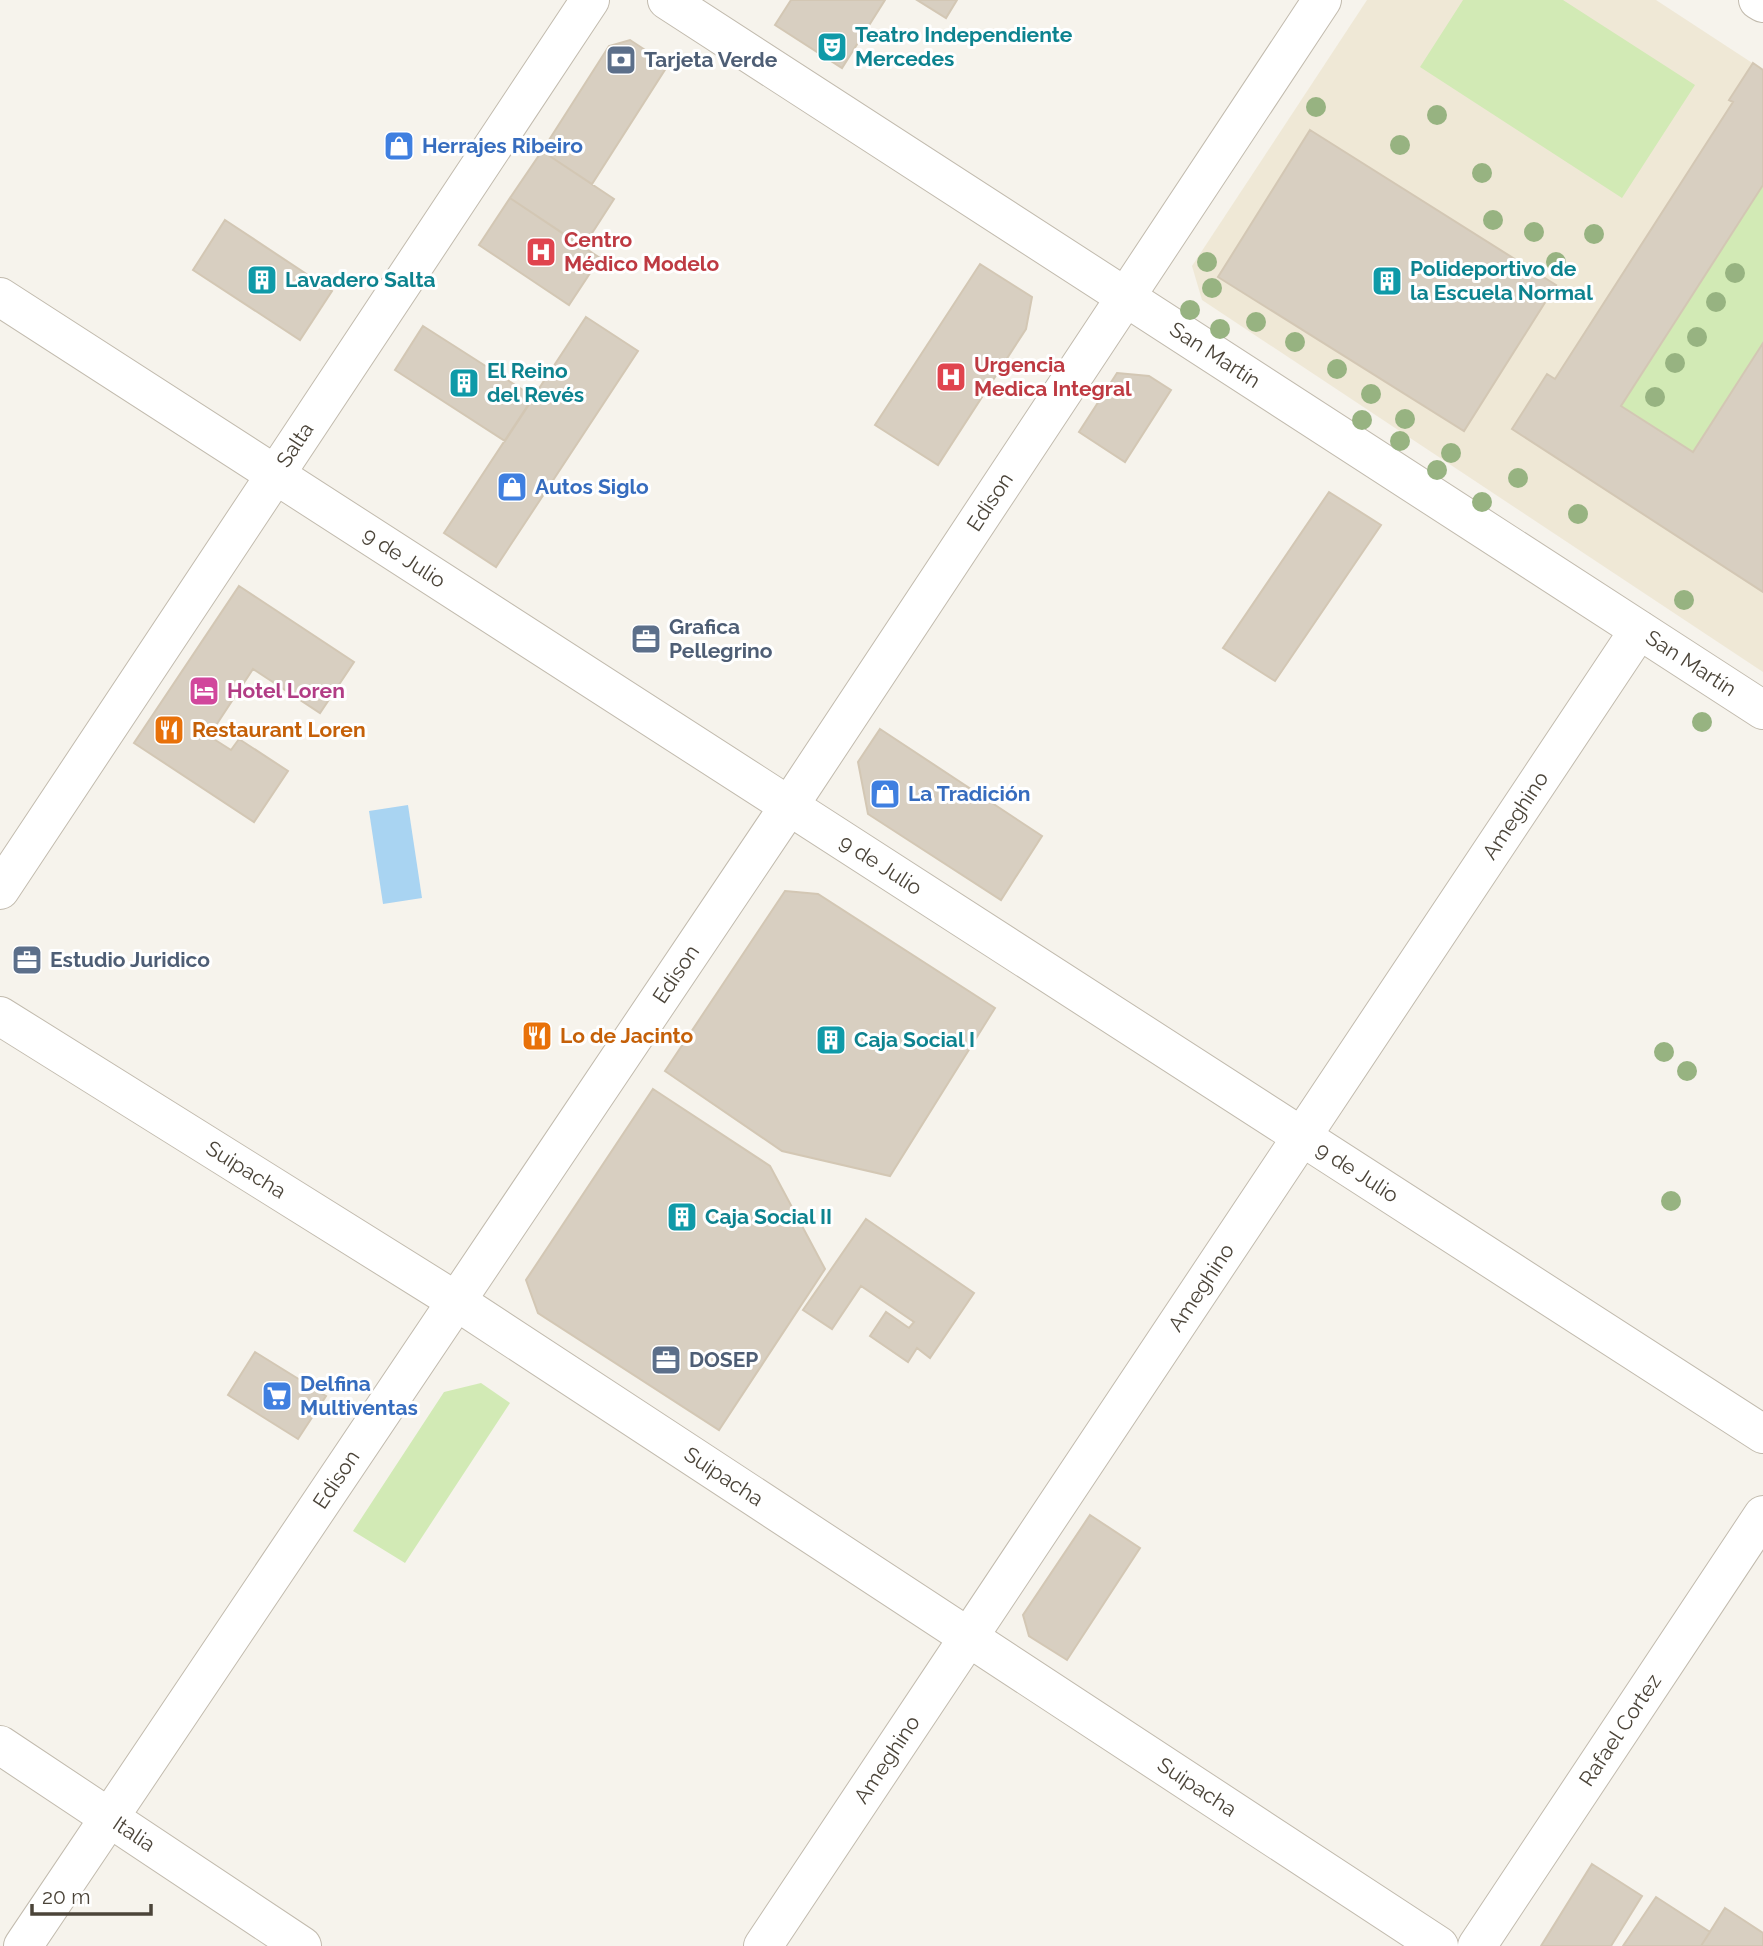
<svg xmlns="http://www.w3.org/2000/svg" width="1763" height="1946" viewBox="0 0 1763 1946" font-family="Raleway,sans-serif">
<rect width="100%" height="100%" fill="#f6f3ec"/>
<path fill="#efe8d6" d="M1367,0h289l107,70v602l-561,-372 -10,-34z"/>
<path fill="#d2eab5" d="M1463,0h100l132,85 -73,113 -202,-131z
M1763,185v158l-70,109 -72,-46z
M481,1383l29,20 -105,160 -52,-32 91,-139z"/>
<path fill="#a9d4f2" d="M408,805l14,93 -39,6 -14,-93z"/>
<path fill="#d8cfc1" stroke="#d3c7b4" stroke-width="2" d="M791,0h94l-43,68 -67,-43z
M917,0h40l-11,18z
M630,40l38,25 -76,119 -50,-33 67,-105z
M1753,63l10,7v115l-142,221 72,46 70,-109v249l-251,-163 35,-55 8,5 178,-277 -4,-2z
M1310,130l246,155 -92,146 -246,-154z
M1310,130l246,155 -92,146 -246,-154z
M542,151l72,48 -31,48 -73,-49z
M510,198l90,60 -31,47 -90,-60z
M225,220l107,71 -32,49 -107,-70z
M980,264l52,33 -6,32 -88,136 -63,-40z
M586,317l52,34 -142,216 -52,-34z
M423,326l111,71 -29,44 -110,-71z
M1117,373l32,3 22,14 -46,72 -46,-30z
M1329,492l52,33 -106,156 -52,-33z
M239,586l115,76 -34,51 -67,-44 -44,67 22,14 8,-11 49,32 -34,51 -120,-79z
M880,729l162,107 -41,64 -133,-86 -10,-52z
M785,891l33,3 177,114 -105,168 -108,-25 -117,-80z
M653,1089l117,77 55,103 -106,161 -181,-117 -12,-33z
M866,1219l108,74 -44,65 -13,-10 -9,14 -38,-26 16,-24 23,16 5,-6 -53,-36 -29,43 -29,-19z
M255,1352l71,44 -28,43 -70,-44z
M1090,1515l50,33 -73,112 -38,-24 -6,-21z
M1592,1864l50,32 -31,50h-70z
M1656,1897l54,35 -9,14h-78z
M1725,1908l38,25v13h-62z"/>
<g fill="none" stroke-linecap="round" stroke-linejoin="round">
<g stroke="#c2bbae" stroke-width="40">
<g id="minor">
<path id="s1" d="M667,0l1096,710"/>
<path d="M1758,0l5,3"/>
<path id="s2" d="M0,297l1763,1137"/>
<path id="s3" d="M0,890l590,-890"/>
<path id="s4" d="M0,1016l456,285 983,645"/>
<path id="s5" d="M0,1745l302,201"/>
<path id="s6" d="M23,1946l766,-1140 533,-806"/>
<path id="s7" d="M763,1946l876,-1316"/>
<path id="s8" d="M1477,1946l286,-431"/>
</g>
</g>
<use href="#minor" stroke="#fff" stroke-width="38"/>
</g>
<g fill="#97b381">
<circle cx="1316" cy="107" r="10"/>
<circle cx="1437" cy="115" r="10"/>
<circle cx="1400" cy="145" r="10"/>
<circle cx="1482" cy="173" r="10"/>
<circle cx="1493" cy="220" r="10"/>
<circle cx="1534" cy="232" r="10"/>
<circle cx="1594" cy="234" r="10"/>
<circle cx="1207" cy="262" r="10"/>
<circle cx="1556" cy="262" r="10"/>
<circle cx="1735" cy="273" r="10"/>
<circle cx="1212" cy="288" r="10"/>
<circle cx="1716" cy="302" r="10"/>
<circle cx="1190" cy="310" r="10"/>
<circle cx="1256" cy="322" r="10"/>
<circle cx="1220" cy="329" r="10"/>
<circle cx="1697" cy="337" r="10"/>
<circle cx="1295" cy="342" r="10"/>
<circle cx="1675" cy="363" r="10"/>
<circle cx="1337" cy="369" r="10"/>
<circle cx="1371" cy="394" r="10"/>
<circle cx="1655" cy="397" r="10"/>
<circle cx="1405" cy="419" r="10"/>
<circle cx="1362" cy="420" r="10"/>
<circle cx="1400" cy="441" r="10"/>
<circle cx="1451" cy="453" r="10"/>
<circle cx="1437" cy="470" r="10"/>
<circle cx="1518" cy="478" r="10"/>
<circle cx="1482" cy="502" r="10"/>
<circle cx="1578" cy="514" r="10"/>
<circle cx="1684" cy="600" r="10"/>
<circle cx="1702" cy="722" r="10"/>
<circle cx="1664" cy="1052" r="10"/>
<circle cx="1687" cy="1071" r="10"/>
<circle cx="1671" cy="1201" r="10"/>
</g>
<defs>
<g id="theatre-square" transform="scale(1.575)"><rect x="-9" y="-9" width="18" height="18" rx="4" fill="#0f9aa8" stroke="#fff"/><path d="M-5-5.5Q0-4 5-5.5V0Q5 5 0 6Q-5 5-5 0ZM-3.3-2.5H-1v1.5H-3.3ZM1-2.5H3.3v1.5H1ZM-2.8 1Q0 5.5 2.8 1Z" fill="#fff"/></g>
<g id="bank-square" transform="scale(1.575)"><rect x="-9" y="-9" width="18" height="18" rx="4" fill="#5c6f8a" stroke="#fff"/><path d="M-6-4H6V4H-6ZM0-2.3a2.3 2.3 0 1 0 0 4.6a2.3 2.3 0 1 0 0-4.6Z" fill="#fff"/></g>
<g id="shop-square" transform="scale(1.575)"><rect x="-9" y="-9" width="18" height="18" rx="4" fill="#3f7fe0" stroke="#fff"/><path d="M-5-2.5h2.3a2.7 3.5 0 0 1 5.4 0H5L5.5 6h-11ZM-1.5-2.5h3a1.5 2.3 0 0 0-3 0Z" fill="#fff"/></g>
<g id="hospital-square" transform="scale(1.575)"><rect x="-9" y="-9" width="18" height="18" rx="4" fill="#e0444e" stroke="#fff"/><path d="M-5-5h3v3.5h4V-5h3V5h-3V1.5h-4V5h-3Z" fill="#fff"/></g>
<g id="building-square" transform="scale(1.575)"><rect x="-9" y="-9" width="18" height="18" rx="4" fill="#0f9aa8" stroke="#fff"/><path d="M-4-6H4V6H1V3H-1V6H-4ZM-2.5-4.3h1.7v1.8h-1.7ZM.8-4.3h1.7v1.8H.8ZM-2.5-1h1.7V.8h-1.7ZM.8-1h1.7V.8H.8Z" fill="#fff"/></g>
<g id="office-square" transform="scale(1.575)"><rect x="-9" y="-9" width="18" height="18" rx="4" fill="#5c6f8a" stroke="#fff"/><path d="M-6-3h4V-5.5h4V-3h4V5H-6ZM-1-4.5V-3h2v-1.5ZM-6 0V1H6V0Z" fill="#fff"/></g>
<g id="hotel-square" transform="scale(1.575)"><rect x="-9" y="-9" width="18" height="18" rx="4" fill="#d1479c" stroke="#fff"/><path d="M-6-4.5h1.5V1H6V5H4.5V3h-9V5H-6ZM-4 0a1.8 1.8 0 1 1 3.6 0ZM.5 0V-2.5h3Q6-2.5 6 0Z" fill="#fff"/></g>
<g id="restaurant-square" transform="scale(1.575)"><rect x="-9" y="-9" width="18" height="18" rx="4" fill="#e8710a" stroke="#fff"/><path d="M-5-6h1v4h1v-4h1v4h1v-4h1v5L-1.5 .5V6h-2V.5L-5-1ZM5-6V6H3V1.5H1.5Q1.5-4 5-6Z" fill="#fff"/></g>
<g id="supermarket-square" transform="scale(1.575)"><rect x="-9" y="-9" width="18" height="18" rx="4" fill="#3f7fe0" stroke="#fff"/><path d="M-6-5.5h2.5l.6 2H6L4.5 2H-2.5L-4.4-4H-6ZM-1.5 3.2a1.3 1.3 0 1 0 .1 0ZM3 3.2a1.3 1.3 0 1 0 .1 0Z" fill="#fff"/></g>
</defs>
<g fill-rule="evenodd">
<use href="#theatre-square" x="832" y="47"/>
<use href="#bank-square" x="621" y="60"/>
<use href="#shop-square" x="399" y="146"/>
<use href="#hospital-square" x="541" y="252"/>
<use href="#building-square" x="262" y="280"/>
<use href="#building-square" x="1387" y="281"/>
<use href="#hospital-square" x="951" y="377"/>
<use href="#building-square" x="464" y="383"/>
<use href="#shop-square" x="512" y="487"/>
<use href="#office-square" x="646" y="639"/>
<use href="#hotel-square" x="204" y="691"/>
<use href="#restaurant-square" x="169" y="730"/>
<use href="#shop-square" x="885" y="794"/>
<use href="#office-square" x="27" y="960"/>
<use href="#restaurant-square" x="537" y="1036"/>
<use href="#building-square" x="831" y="1040"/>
<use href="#building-square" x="682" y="1217"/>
<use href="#office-square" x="666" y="1360"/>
<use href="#supermarket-square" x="277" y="1396"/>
</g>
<g text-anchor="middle" stroke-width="6" stroke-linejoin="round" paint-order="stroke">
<g font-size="21" font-weight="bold" fill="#0d838f" stroke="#fff" text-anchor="start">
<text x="855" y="42">Teatro Independiente<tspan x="855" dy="24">Mercedes</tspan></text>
<text x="1410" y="276">Polideportivo de<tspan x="1410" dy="24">la Escuela Normal</tspan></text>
<text x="285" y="287">Lavadero Salta</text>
<text x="487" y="378">El Reino<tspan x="487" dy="24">del Revés</tspan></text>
<text x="854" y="1047">Caja Social I</text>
<text x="705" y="1224">Caja Social II</text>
</g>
<g font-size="21" font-weight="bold" fill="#4e5e75" stroke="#fff" text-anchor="start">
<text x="644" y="67">Tarjeta Verde</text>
<text x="669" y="634">Grafica<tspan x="669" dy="24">Pellegrino</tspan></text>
<text x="50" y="967">Estudio Juridico</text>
<text x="689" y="1367">DOSEP</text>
</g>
<g font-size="21" font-weight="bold" fill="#366cbe" stroke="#fff" text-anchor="start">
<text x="422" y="153">Herrajes Ribeiro</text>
<text x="535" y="494">Autos Siglo</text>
<text x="908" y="801">La Tradición</text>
<text x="300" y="1391">Delfina<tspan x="300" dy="24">Multiventas</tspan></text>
</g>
<g font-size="21" font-weight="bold" fill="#be3a42" stroke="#fff" text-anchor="start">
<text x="564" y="247">Centro<tspan x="564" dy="24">Médico Modelo</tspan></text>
<text x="974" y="372">Urgencia<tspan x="974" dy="24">Medica Integral</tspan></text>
</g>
<g font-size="21" fill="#4b4439" stroke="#fff">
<text dy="7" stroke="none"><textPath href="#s1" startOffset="653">San Martín</textPath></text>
<text dy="7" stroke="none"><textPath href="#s3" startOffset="534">Salta</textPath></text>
<text dy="7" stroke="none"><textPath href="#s6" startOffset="1738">Edison</textPath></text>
<text dy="7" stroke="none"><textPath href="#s2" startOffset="481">9 de Julio</textPath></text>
<text dy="7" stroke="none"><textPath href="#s1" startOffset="1220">San Martín</textPath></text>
<text dy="7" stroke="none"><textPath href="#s7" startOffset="1358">Ameghino</textPath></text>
<text dy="7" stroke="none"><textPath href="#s2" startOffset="1048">9 de Julio</textPath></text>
<text dy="7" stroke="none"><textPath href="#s6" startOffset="1171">Edison</textPath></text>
<text dy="7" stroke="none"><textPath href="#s4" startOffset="290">Suipacha</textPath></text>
<text dy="7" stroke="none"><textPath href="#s2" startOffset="1615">9 de Julio</textPath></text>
<text dy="7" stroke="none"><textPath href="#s7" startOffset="791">Ameghino</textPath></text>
<text dy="7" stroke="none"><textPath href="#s4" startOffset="858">Suipacha</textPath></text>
<text dy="7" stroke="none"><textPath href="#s6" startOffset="562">Edison</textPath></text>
<text dy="7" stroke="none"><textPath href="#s8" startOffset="259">Rafael Cortez</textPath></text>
<text dy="7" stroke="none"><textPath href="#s7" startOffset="224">Ameghino</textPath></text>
<text dy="7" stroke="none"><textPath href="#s4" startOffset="1424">Suipacha</textPath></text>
<text dy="7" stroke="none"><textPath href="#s5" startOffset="161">Italia</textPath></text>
</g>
<g font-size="21" font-weight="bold" fill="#b23c85" stroke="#fff" text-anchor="start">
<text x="227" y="698">Hotel Loren</text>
</g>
<g font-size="21" font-weight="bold" fill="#c56008" stroke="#fff" text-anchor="start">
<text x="192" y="737">Restaurant Loren</text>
<text x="560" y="1043">Lo de Jacinto</text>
</g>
</g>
<path d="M32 1904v10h119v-10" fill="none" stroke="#4b4439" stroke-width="3.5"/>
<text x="42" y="1904" font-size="21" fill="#4b4439" stroke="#ffffff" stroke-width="5" paint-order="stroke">20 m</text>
</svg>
